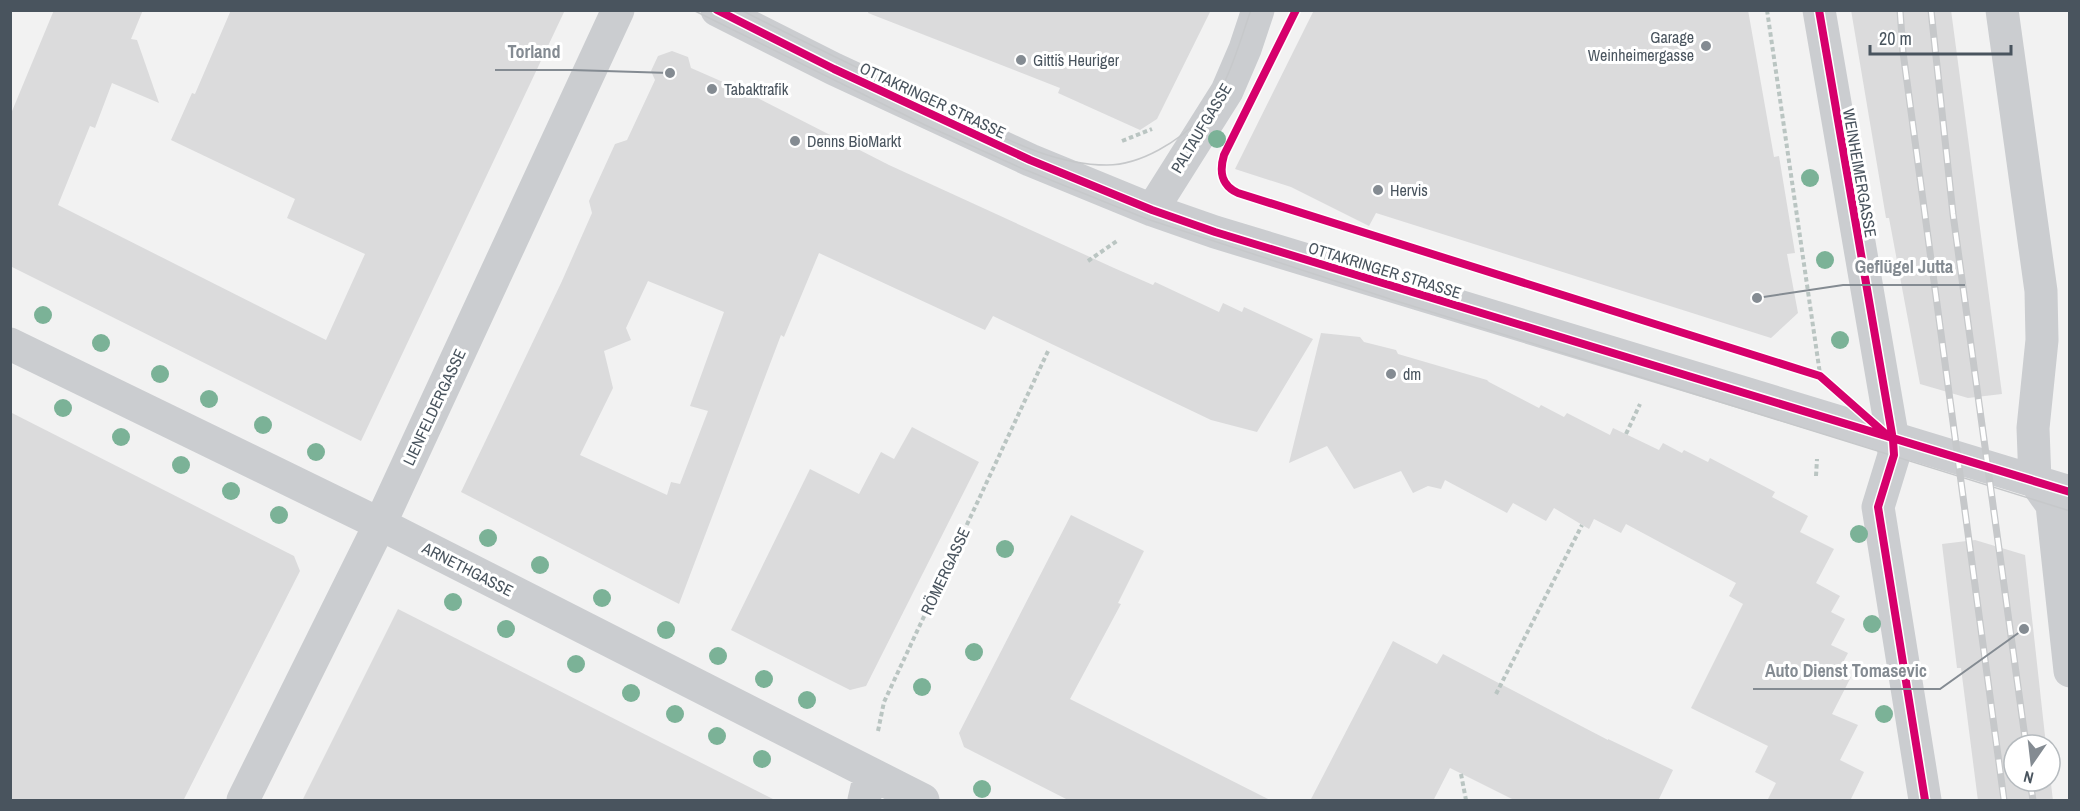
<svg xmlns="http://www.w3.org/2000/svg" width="2080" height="811" viewBox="0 0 2080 811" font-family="'Archivo Narrow',sans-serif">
<rect width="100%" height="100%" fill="#f2f2f2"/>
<path fill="#dbdbdc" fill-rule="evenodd" d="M54,10h89l-12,29 6,1 22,63 -47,-20 -17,45 -5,-2 -32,79 268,135 39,-86 -78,-36 8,-19 -124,-59 21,-47 3,1 36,-84h334l-204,431 -351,-175v-150z
M869,10h342l-54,109 -17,11 -82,-37 2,-5 -192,-75z
M1314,10h434l26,147 5,-1 16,97 -8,1 11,59 -27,25 -395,-125 -7,13 -78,-39 -56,-18z
M1851,10h100l51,384 -34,4 -48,-14 -31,-166h-3z
M672,51l16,6 3,11 57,25 141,72 225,103 39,17 2,-3 64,30 4,-9 19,9 2,-5 69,32 -56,93 -46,-12 -218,-104 -8,14 -166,-77 -35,84 -3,-2 -102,269 -218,-112 101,-211 30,-68 -3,-12 26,-57 12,-4 28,-60 -4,-9 7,-15zM648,281l76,31 -34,94 18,5 -28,73 -9,-2 -4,13 -87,-40 33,-67 -9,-37 27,-11 -5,-12z
M1321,333l39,4 4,5 32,8 2,4 89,26 2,2 50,26 2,-3 23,12 3,-4 43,22 3,-7 46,22 4,-7 19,10 2,-3 24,12 2,-4 65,34 -3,5 36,19 -8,16 34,17 -18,34 24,13 -9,16 14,7 -14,26 17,8 -9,17 12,7 -19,37 26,11 -18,35 24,12 -14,29h-83l9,-18 -21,-11 13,-26 -77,-38 52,-104 -14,-8 7,-13 -110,-59 -5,9 -27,-14 -5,10 -35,-21 -8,13 -33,-18 -6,10 -62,-33 -4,9 -13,-3 -15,7 -12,-22 -47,18 -27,-43 -38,17z
M10,412l284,144 6,15 -117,230h-173z
M912,427l67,35 -113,224 -16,4 -119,-60 79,-161 49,25 22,-42 13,7z
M1071,515l73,36 -26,52 3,1 -51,95 202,102h-202l-106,-54 -5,-14z
M1975,540l50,15 21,190h-32v36h36v-6l3,26h-75l-17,-133h-4l-15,-124z
M398,609l262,133 117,59h-475z
M1393,641l44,23 6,-10 165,86v-1l65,31 -15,31h-142l-66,-33 -17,33h-123z"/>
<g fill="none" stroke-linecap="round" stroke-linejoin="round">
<path stroke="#bac5c2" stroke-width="4" stroke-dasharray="4.5 3" stroke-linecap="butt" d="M1767,10l53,364
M1122,141l30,-12
M1088,261l29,-20
M1626,434l14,-30
M1816,476l1,-17
M1496,694l86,-169
M878,731l6,-29 165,-353
M1461,774l5,26"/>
<path stroke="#cbcdd0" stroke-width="33" d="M717,10l117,59 196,91 122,50 63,22 855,260
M1819,10l74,430 1,15 -16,52 47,293
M2002,10l39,281 1,49 -9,88 2,53 17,24 18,166
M1152,210l75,-119 18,-42 13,-39
M10,344l370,180 543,276
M243,800l137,-276 238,-514
M864,800l6,-26"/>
<path stroke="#c6c8ca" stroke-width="1.5" d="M693,10l232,115 96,43 126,51 246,81 677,211
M741,10c66,34 133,66 200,98 52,24 107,57 166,57 34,0 72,-24 95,-48 26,-29 36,-71 49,-107"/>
<g stroke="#c6c8ca" stroke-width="7">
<path id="rail" d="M1900,10l3,42 101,748
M1931,10l22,204 73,531
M2030,781l3,19"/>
</g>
<use href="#rail" stroke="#fff" stroke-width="4.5" stroke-dasharray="14" stroke-linecap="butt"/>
<g stroke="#fff" stroke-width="11">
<path id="cycleway" d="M717,10l117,59 196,91 122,50 63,22 855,260
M1296,10l-72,145c-5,17 -3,30 14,38l582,183 68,60
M1819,10l74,430 1,15 -16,52 47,293"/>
</g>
<use href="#cycleway" stroke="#d6006c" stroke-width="8"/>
</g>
<g fill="#7bb297">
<circle cx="1217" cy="139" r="9"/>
<circle cx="1810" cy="178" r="9"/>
<circle cx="1825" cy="260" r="9"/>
<circle cx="43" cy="315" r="9"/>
<circle cx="1840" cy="340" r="9"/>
<circle cx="101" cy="343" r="9"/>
<circle cx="160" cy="374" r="9"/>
<circle cx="209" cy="399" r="9"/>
<circle cx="63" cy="408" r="9"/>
<circle cx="263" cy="425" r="9"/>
<circle cx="121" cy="437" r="9"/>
<circle cx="316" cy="452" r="9"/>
<circle cx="181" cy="465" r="9"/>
<circle cx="231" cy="491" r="9"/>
<circle cx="279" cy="515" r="9"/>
<circle cx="1859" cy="534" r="9"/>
<circle cx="488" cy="538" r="9"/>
<circle cx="1005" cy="549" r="9"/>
<circle cx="540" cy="565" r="9"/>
<circle cx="602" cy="598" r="9"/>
<circle cx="453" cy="602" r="9"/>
<circle cx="1872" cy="624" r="9"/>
<circle cx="506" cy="629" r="9"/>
<circle cx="666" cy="630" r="9"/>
<circle cx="974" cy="652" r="9"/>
<circle cx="718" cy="656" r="9"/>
<circle cx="576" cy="664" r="9"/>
<circle cx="764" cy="679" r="9"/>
<circle cx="922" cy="687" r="9"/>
<circle cx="631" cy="693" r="9"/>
<circle cx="807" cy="700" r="9"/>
<circle cx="675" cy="714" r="9"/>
<circle cx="1884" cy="714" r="9"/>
<circle cx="717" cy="736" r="9"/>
<circle cx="762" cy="759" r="9"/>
<circle cx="982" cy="789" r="9"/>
</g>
<g fill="#848b92" stroke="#fff" stroke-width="2">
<circle cx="1706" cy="46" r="6"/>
<circle cx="1021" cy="60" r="6"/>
<circle cx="712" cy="89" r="6"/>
<circle cx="795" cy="141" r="6"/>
<circle cx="1378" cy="190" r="6"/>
<circle cx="1391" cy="374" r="6"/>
</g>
<g text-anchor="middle" stroke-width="6" stroke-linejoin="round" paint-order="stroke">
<g font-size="16" fill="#49545e" stroke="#fff" text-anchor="start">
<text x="1694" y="43" text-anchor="end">Garage<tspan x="1694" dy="18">Weinheimergasse</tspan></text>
<text x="1033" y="66">Gitti´s Heuriger</text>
<text x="724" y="95">Tabaktrafik</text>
<text x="807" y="147">Denns BioMarkt</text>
<text x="1390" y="196">Hervis</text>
<text x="1403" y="380">dm</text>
</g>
<g font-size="16" fill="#49545e" stroke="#fff">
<text transform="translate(933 100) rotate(25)" y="6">OTTAKRINGER STRASSE</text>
<text transform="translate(1201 128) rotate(-59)" y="6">PALTAUFGASSE</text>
<text transform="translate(1860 173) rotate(80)" y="6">WEINHEIMERGASSE</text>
<text transform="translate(1385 270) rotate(17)" y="6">OTTAKRINGER STRASSE</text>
<text transform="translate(434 407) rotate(-65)" y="6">LIENFELDERGASSE</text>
<text transform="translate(468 569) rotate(27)" y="6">ARNETHGASSE</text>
<text transform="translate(945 571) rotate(-65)" y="6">RÖMERGASSE</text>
</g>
</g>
<path fill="none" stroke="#848b92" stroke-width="2" d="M670 73L572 70H495M1757 298L1843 285H1965M2024 629L1940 689H1753"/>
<g fill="#848b92" stroke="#fff" stroke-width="2">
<circle cx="670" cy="73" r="6"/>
<circle cx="1757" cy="298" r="6"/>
<circle cx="2024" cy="629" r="6"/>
</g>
<g font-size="18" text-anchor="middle" font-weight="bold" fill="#848b92" stroke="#fff" stroke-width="6" stroke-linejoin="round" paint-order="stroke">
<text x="534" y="58">Torland</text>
<text x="1904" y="273">Geflügel Jutta</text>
<text x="1846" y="677">Auto Dienst Tomasevic</text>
</g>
<rect width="2080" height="811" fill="none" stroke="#49545e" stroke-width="24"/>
<g transform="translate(2032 763) rotate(194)"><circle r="28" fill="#ffffff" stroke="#b6bbbf" stroke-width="1.5"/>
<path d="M0-4.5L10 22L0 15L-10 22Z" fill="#848b92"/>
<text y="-9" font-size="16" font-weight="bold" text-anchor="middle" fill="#49545e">N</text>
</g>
<path d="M1870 45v9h141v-9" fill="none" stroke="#49545e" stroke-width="3"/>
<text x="1879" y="45" font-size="18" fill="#49545e" stroke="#ffffff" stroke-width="4.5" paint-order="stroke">20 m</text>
</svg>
